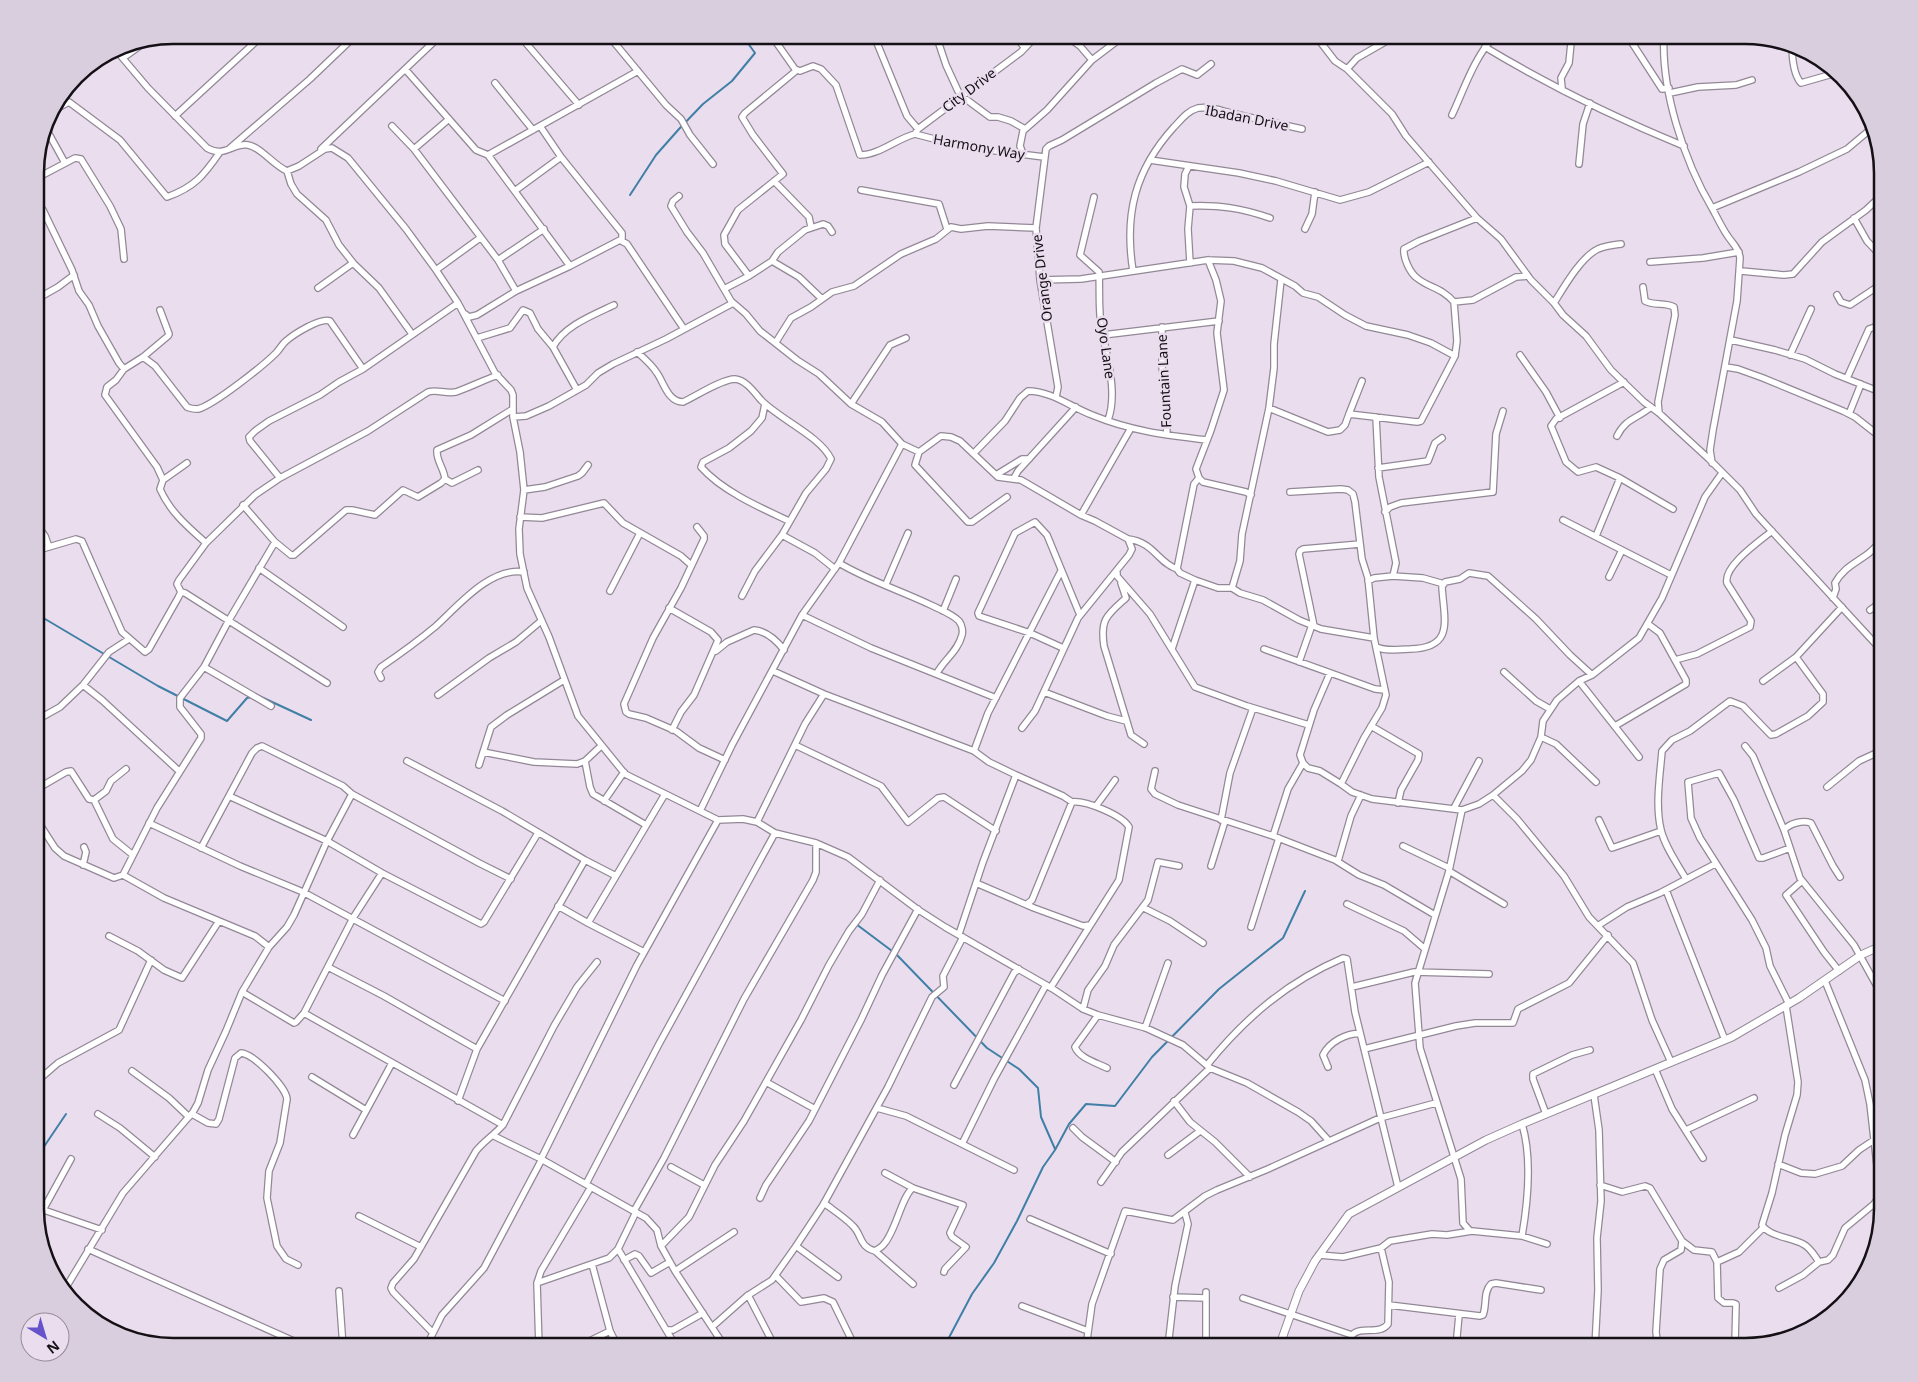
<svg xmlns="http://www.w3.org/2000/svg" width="1918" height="1382" viewBox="0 0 1918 1382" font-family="'Noto Sans',sans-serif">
<rect width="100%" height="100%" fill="#eadeee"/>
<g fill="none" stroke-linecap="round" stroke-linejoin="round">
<path stroke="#407fa6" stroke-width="2" d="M630,195l26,-40 23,-26 24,-25 29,-23 23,-28 -13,-18
M35,613l123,73 69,35 20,-23 5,-1
M257,695l54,25
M856,924l36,27
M896,954l91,94 32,21 19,19 3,29 14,32
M35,1160l31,-46
M944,1347l28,-53 22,-31 23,-42 26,-54 12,-17 14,-26 17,-20 29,2 37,-49 67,-68 64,-51 22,-47"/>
<g stroke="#928896" stroke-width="8">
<path id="minor" d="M608,35l58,70 15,14 9,16 23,29
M771,35l24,34 5,2 13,-5 8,3 15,16 24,70c19,0 36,-16 55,-21
M936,35l10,30 12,26 5,6 27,20h8l13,4 14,8
M1014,35l11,13
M1315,35l20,26 12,8 45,45 14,22 71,82
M1627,35l35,54 7,-1
M1664,35c-3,55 20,126 48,173 5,9 9,18 15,27 5,8 12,13 13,23l-3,43 -24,129 -3,20 2,13
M525,42l54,63
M877,43l30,73 11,13
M1792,44c0,12 1,30 9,39l35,-10
M1485,47c63,38 131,71 199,99
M115,49l33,39 59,60c18,10 25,-5 41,-3 13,2 25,20 39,26l12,-5 26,-17 7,-1 16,10 58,71 30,41 22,33 37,70 16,17 2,5v22l7,35 4,38 -5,39 1,25 7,34 22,49 29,79 47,58 93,46 25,-1 14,3 18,11 41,10 32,14 69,52 28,18 108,62 30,20 15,6 48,13 37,17 27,23 37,15 51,29 13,9 18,20
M123,58l25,-18
M1092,60l33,-25
M405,69l71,81 12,5 82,111
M1347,69l10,-11 40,-23
M495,83l38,47
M1562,88l-1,-10 8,-15 2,-20
M1670,93l28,-6 38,-2 16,-5
M61,98l4,6
M52,111l17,-9 51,38 47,57c28,-10 37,-22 53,-45
M1452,115c13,-28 22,-57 43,-80
M175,116l88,-81
M44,125l21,38
M392,126l22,23 84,111 18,31
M540,126l21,31 61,76v7
M915,134l3,-5 103,-77 16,-17
M915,134l50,13 79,10
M230,148l80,-69 46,-44
M321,149l120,-114
M414,149l35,-30
M1023,154l-3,-8 3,-15 24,-21 45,-50 -12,-14 -15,-11
M488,155l150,-84
M1150,160l89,13 37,8 64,19 29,-8 60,-30
M1579,164l4,-40 7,-21
M1189,166l-4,8 -1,13 6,19 -2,23 2,34
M287,171l4,13 6,10 29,26 13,25 15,19 25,24 33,46
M35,179l40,-21 6,1 29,47 11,23 3,30
M774,181l35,36 2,10
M35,190l3,7 -3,8 8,5 29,60 7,21 10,14 9,21 21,37 5,6
M516,190l45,-33
M861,190l78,14 8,25
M679,196l-6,5 -2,5 16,26 16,21 28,48 15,13 14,17 37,29 22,14 32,30 31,18 20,22 17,8 22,-16 10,1 9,4 38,36 23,3 60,35 14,6 33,18 4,10 -3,6 -51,63 -43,93 -13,17
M1094,197l-14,58 19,17c1,20 -1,40 3,59 5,27 16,62 6,89
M1190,206c30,-1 51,2 80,12
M1712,208l87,-36 48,-23 25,-21
M1854,218l13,23 16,17
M1305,229l7,-15 3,-22
M498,260l46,-31
M1208,260l8,20 5,21 -4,32 7,57 -13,40 -15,39 3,9 4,4 43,10 5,3
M772,261l27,16 23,22
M1650,262l53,-4 36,-6
M436,270l44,-32
M1133,271c-9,-57 2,-101 41,-144 7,-7 13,-16 24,-19 12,-2 25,3 37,6 22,5 44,10 67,15
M1741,271l43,4 9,-1 29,-32 44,-32 17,-16
M749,276l-24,-32 -1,-9 14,-25 45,-36 -30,-39 -11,-18 3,-4 52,-43
M1040,280l41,-1 127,-19 26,1 28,7 33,18 8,7 15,4 27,18 21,11 42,9 23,8 24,13
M1643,287l2,14c9,5 20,1 29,6l1,8 -17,87 1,11
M318,288l35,-25
M724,289l25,-13 23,-15 6,-9 27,-22 18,-6 5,2 4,6
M1837,295l4,7 9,3 33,-22
M35,300l23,-13 16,-12
M1454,302l19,-2 43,-23 12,-1
M1554,303c10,-16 27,-46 44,-54 7,-3 16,-4 23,-5
M465,314l4,3 8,-2 39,-24 54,-25 50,-26 7,4 57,85
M1162,327v40l3,21 2,47
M1103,335l116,-14
M477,338l33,-10 13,-18 7,3 8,16 15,18 24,43
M1731,340l44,10 30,9 30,15 43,17
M776,342l15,-24 20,-11 21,-15 22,-6 47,-32 35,-15 15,-12 10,2 27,-3 48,2
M553,347c11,-21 40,-32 61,-42
M637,352c7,6 15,13 20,21 7,10 11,29 26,29 13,-6 39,-23 52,-23 11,1 19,13 26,21 18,19 59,36 70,59l-5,10 -20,24 -24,42 -27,36 -13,25
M1520,355l26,37 14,26
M1790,355l21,-46
M143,357l12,9 32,41c4,2 7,2 11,2 16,-4 66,-44 78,-56 4,-4 6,-9 10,-12 8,-7 35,-24 44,-20l33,48
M1726,367l12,2 25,9 80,33 12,6 28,22
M1847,378l22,-49 6,-2 8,4
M1056,397l2,-10 -18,-107 -4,-52 10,-79 3,-3 13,-6 94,-57 26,-14 15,6 14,-11
M765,404l-3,14 -11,13 -22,17 -26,14 -2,5c21,24 60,41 88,54
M851,404l39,-59 16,-7
M1269,408l59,24 12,-2 5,-5 4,-11 68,8 4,-1 34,-65 2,-15 -3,-39c-13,-15 -25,-14 -37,-24 -7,-5 -14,-20 -13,-29l15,-8 58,-23 24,21 30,41 23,23 9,12 23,21 25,34 33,32 15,11 50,46 31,31 16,24 127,138
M1349,414l13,-33
M1849,414l12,-30
M513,417l13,-1 23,-10 37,-21 12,-12 15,-9 53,-25 67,-36
M1617,436c9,-18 20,-17 34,-29
M919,452l-4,13 53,57h4l35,-25
M974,453l31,-32 15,-23 8,-7c23,0 43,16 64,24 39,16 73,20 115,25
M1378,468l50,-7 7,-18 7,-5
M478,470l-26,13 -7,-4c-1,-11 -9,-18 -8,-29l34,-15 42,-26
M996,475l26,-16h7
M280,478l-30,-37 -1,-4 6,-6 14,-10 51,-26 19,-13 24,-13 95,-66
M1014,478l4,-7 58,-64
M1620,478l53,31
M163,480l24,-17
M524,490l21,-3 33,-11 4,-3 6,-8
M1290,492l51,-3 7,1 5,4 2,8 7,57 6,19 6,60 12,57 -4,13 -18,30 -23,46
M243,505l32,37
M1385,512l5,-5 11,-4 92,-11 3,-58 7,-23
M1081,515l50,-87
M520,517l22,1 62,-15 19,20 58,33 9,8
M1563,520l108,55
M35,522l10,14 4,11
M697,527l7,9v3l-23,49 -28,50 -29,66 2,8 3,2 17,4 30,13 23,17 26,12
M782,535l33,18 20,16
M1596,536l24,-58 -24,-11 -18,5 -12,-10 -15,-36 5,-7 68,-37
M1128,539c26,3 30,24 49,30
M206,543l49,-48 25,-17 88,-47 60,-39c8,-3 18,2 28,0 14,-5 28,-12 42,-17
M35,551l41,-12 6,2 40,91 23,20 4,-3 29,-51 3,-6 -4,-8 2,-4 27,-37c-18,-16 -36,-31 -46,-54l3,-9 -6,-13 -52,-72 2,-8 9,-7 8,-11 19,-12 25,-21 1,-2 -9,-24
M839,563c28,17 63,28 94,43 8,4 19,8 26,15 3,4 4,10 3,14 -4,16 -18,25 -25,38
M259,568l84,59
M1117,573v3l33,38 45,73 52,19 62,19
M1393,576l30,2 21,6
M1609,577l13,-27
M1195,580l-15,-7 -3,-4 17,-85 5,-6
M1368,581l6,-3 19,-2 3,-13 -17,-86 -3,-60
M1121,583l5,15c-19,17 -26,21 -22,48l27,89 13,9
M886,584l22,-51
M1232,588l8,-27 2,-27 27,-126 5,-40v-24l7,-64
M610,591l30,-58
M181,592l4,1 142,90
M1833,598l3,-9 -1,-6c8,-15 21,-20 34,-30 5,-4 10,-10 14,-15
M669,608l42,24 7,8 -24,55 -13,17 -9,18
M1870,610l13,-9
M943,611l13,-32
M802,615l69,33 125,50
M1314,626l-15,-72 1,-3 3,-2 57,-5
M1376,647c12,5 22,2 34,2 45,-1 34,-29 32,-62l3,-5 15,-3 9,-6 19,3 48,43 34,36 22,20
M1063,648l-33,-15 -51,-17 -1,-3 37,-80 20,-11 12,13 33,80
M1172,649l23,-69 23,8h14l8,5 23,7 36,20 22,9 53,9
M1264,649l111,40 10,1
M716,651l11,-9 27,-12c12,1 23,11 30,20
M1675,660l22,-6 53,-27 1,-6 -24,-38c-4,-17 33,-42 45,-52
M1299,662l13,-37
M204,667l67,39
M773,671l51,23 150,57 15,11 27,13 -33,87 -24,72
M1504,672l32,29 14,8
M1330,673l-16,37 -14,45 3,8 5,5 12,3 21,13 11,8 20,7 90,11 17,-6 14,-9 29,-24 9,-11 10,-23 2,-16 14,-21 22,-19 13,-6 47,-37 23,-40 43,-101 17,-24
M381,678l-3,-6 3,-5c19,-13 37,-26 55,-41 23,-21 54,-59 88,-54
M1579,681l60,76
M1763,681l33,-24 46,-50
M83,685l19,15 77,71
M1044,692l63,24 19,5
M438,695l51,-37 27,-16 25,-21
M35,721l25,-14 23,-22 26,-33 20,-13
M1371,726l48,28 -1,6 -17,30 -3,13
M1615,726l71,-42v-4l-26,-47 -12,-9
M1541,737l15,7 40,38
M795,745l86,41 27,36 30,-24 6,-1 52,34
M1745,746l8,10 15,36 16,38 16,48 54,67 29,52
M974,751l14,-38 73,-142
M483,752l51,10 43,2 8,-3 16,-15
M407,761l95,50 83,49 31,16
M585,761l5,26 3,7 53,31
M479,765l12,-38 16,-12 57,-35
M1155,771l-4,18 4,5 23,11 95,31 62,24 24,15 25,10 51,30
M1016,775l47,21 9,6c13,-2 50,13 57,25l-10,53 -68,107
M1827,787l32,-26 24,-11
M35,790l31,-18 5,-1 18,28 5,1 19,39 20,16
M1493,795l24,24 47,57 25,41 44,46 19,57 19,42
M229,796l98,45 55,32 99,51 3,-2 54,-89
M94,800l12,-9 5,-10 15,-12
M604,801l20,-29
M1096,806l19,-26
M1454,808l25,-47
M1462,810l-13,61 -34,112 5,65 41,131 2,44 7,8
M700,811l32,-66 70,-130 37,-52 63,-119
M35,817l20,31 9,8 50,22 9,-3 34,-67 44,-70v-4l-21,-27v-9l24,-31 25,-47 46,-78 16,13h3l52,-45h6l23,5 28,-25 15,7 23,-14 4,-4
M1221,820l9,-47 23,-65
M1599,820l13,28 49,-17
M757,822l48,-98 19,-30
M149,823l91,43 63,26 202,109
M1784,830c6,-7 19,-10 27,-7l22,43 7,11
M1273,836l15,-47 15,-26
M1403,846l46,22
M201,848l51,-95 5,-5 5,-2 81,40 9,8 127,69 32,16
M1338,861l13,-45 10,-21
M83,865l3,-13 -2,-5
M1211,866l14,-45
M1449,871l55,33
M123,875l41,23 91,38 14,11
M1686,879c-9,-16 -21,-32 -25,-49 -6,-25 -1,-54 1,-79l10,-11 18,-9 40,-30 13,5 28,29 5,-1 32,-18 15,-14v-8l-27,-37
M1802,881l-16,14 38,57 15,19
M976,883l58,25 49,18 7,-1
M1666,890l59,150
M1027,904l5,-4 40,-98
M1347,904l57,27 21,18
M558,906l30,17 56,29
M1144,908l26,13 33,22
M588,923l77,-129
M1599,925l28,-18 33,-14 55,-29
M1251,927l28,-89
M109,936l29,15 26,19 18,8 37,-57
M328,967l56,29 93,53
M1352,987l62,-15 75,2
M242,992l52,31 2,-1 8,-9 49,-95 29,-45
M1789,1004l-19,-38 -4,-18 -14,-28 -52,-82 -9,-20 -3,-36 31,-9 15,27 25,58h4l27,-10
M1786,1006l12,76 -1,13 -12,40 -13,58 -10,32c8,12 28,12 41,19 7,3 11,11 16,18
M1083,1009l5,-19 17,-24 9,-21 34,-45 10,-38 21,4
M304,1013l199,112
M1098,1015l-23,32c4,11 22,16 32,21
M1145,1028l23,-65
M1364,1049l92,-23 19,-3h38l5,-14 51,-26 39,-48
M1207,1065c38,-47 80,-83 136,-107l4,1 8,53 43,175
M1328,1067l-5,-12c7,-14 23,-21 37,-22
M1655,1069l17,40 31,49
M132,1071l37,27 20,19
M312,1077l54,33
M766,1082l49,27
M35,1083l23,-20 61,-33 32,-70
M954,1085l60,-112 5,-4
M1594,1095l5,35 2,71 -4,37 1,52 -3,57
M458,1101l19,-52 108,-189
M1174,1101l16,21 25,20 35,35
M877,1108l29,8 108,54
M98,1114l22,14 35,29
M192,1114l16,9 8,1 3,-5 16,-61 6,-5c13,1 45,34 46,46l-7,44 -11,28 -2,27 10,48 9,13 12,6
M1546,1114l-13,-35v-5l39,-19 18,-5
M1522,1124c10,33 6,77 0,112
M1073,1128l9,9 34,25
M1686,1130l68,-32
M353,1135l39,-72
M494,1136l47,23 105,59 11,12 4,16 14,25 50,76
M962,1144l32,-65 52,-94
M1168,1155l32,-24
M541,1159l96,-194 81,-145
M1778,1164l23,9 14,1 27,-8 17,-16 15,-10
M671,1167l33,18
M885,1173l28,15 50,17 -13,28 2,4 14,10 -21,22 -1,3
M1101,1182l21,-30 88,-84
M586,1184l73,-140 116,-211
M1600,1185l22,7 23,-6 5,2 32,53 12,9 18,2 5,10 1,36 6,5h9l3,1 -1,39
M760,1198l6,-13 43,-64 52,-101 21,-45 36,-66
M824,1203c9,7 20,14 28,22 11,10 6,21 23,26l38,33
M35,1207l67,23
M43,1210l28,-51
M634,1211l30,-53 80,-159 69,-119 3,-8v-29
M359,1216l62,31
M1030,1219l81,35
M661,1246l28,-29 26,-52 29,-44 57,-101 28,-55 20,-34 13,-17 18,-34
M796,1246l42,31
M88,1249l219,98
M618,1249l53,89
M875,1251c3,-2 7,-4 9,-7 12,-13 18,-49 29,-56
M1319,1255l24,2 38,-9 9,-7 42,-7 15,1 25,-4 50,5 25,8
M624,1260l11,-6 4,2 12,17 19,-11
M1717,1262l22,-10 24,-24
M592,1264l18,67 8,16
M675,1271l59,-39
M776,1276l25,26 23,-4 9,4 22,45
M537,1283l72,-25 9,-9 18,-37
M66,1288l22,26 12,10
M1779,1288l24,-13 16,-13 9,-2 5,-5 12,-27 29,-24 4,-6 2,-6 -10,-88 -5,-24 -40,-99
M65,1289l58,-96 70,-81 5,-9 10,-33 18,-39 16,-39 27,-45 18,-20 7,-12 33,-74 25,-47
M339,1291l4,56
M1206,1292v55
M748,1295l27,52
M1173,1297l33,1
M1243,1298l109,37
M1389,1305l91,11 3,-1c4,-10 0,-23 8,-31l5,-1 45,7
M1022,1306l66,25
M712,1327l35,-31 25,-16 24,-34 27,-41 65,-118 44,-90 12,-10 -1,-11 20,-39
M667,1330h6l30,-17
M432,1332l-39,-40 -2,-4 2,-5 21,-24 62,-108c8,-10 18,-16 27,-26l51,-99 23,-39 20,-25
M1352,1335c9,-10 27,1 36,-11l1,-42 -8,-34
M966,1345l4,2
M426,1347l16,-32 42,-47 58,-109
M539,1347l-2,-64 4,-12 50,-84
M577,1347l33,-16
M1086,1347l6,-43 33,-93 48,9 32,-24 12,-6 51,-21 112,-51 56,-15
M1168,1347l7,-61 13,-62 -3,-11
M1351,1347l1,-12
M1456,1347l3,-32
M1547,1347l4,-2 5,2
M1658,1347l-2,-15 4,-63 4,-9 17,-10 1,-9"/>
</g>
<g stroke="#928896" stroke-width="9">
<path id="tertiary" d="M1279,1347l20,-56 16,-30 34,-47 137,-74 36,-16 210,-87 67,-39 62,-43 22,-10"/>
</g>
<use href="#minor" stroke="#fff" stroke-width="5.5"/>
<use href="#tertiary" stroke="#fff" stroke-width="7"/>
</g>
<g text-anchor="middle" stroke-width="5" stroke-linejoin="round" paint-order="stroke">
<g font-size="14" fill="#141016" stroke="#eadeee">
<text transform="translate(969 90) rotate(-37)" y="5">City Drive</text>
<text transform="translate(1247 118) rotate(11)" y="5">Ibadan Drive</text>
<text transform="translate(979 147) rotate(10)" y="5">Harmony Way</text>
<text transform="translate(1042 278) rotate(-97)" y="5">Orange Drive</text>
<text transform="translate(1106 348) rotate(82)" y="5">Oyo Lane</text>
<text transform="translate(1164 381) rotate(-93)" y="5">Fountain Lane</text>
</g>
</g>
<path d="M0 0H1918V1382H0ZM173 44H1745A129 129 0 0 1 1874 173V1209A129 129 0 0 1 1745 1338H173A129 129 0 0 1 44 1209V173A129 129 0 0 1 173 44Z" fill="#d9cedd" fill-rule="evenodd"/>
<path fill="none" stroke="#141016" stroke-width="2.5" d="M173 44H1745A129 129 0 0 1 1874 173V1209A129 129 0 0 1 1745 1338H173A129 129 0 0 1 44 1209V173A129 129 0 0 1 173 44Z"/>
<g transform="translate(45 1337) rotate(142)"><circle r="24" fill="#eadeee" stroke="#948c98"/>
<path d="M0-4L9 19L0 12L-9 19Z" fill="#6653cc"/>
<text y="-8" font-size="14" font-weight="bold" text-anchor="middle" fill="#141016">N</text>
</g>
</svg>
